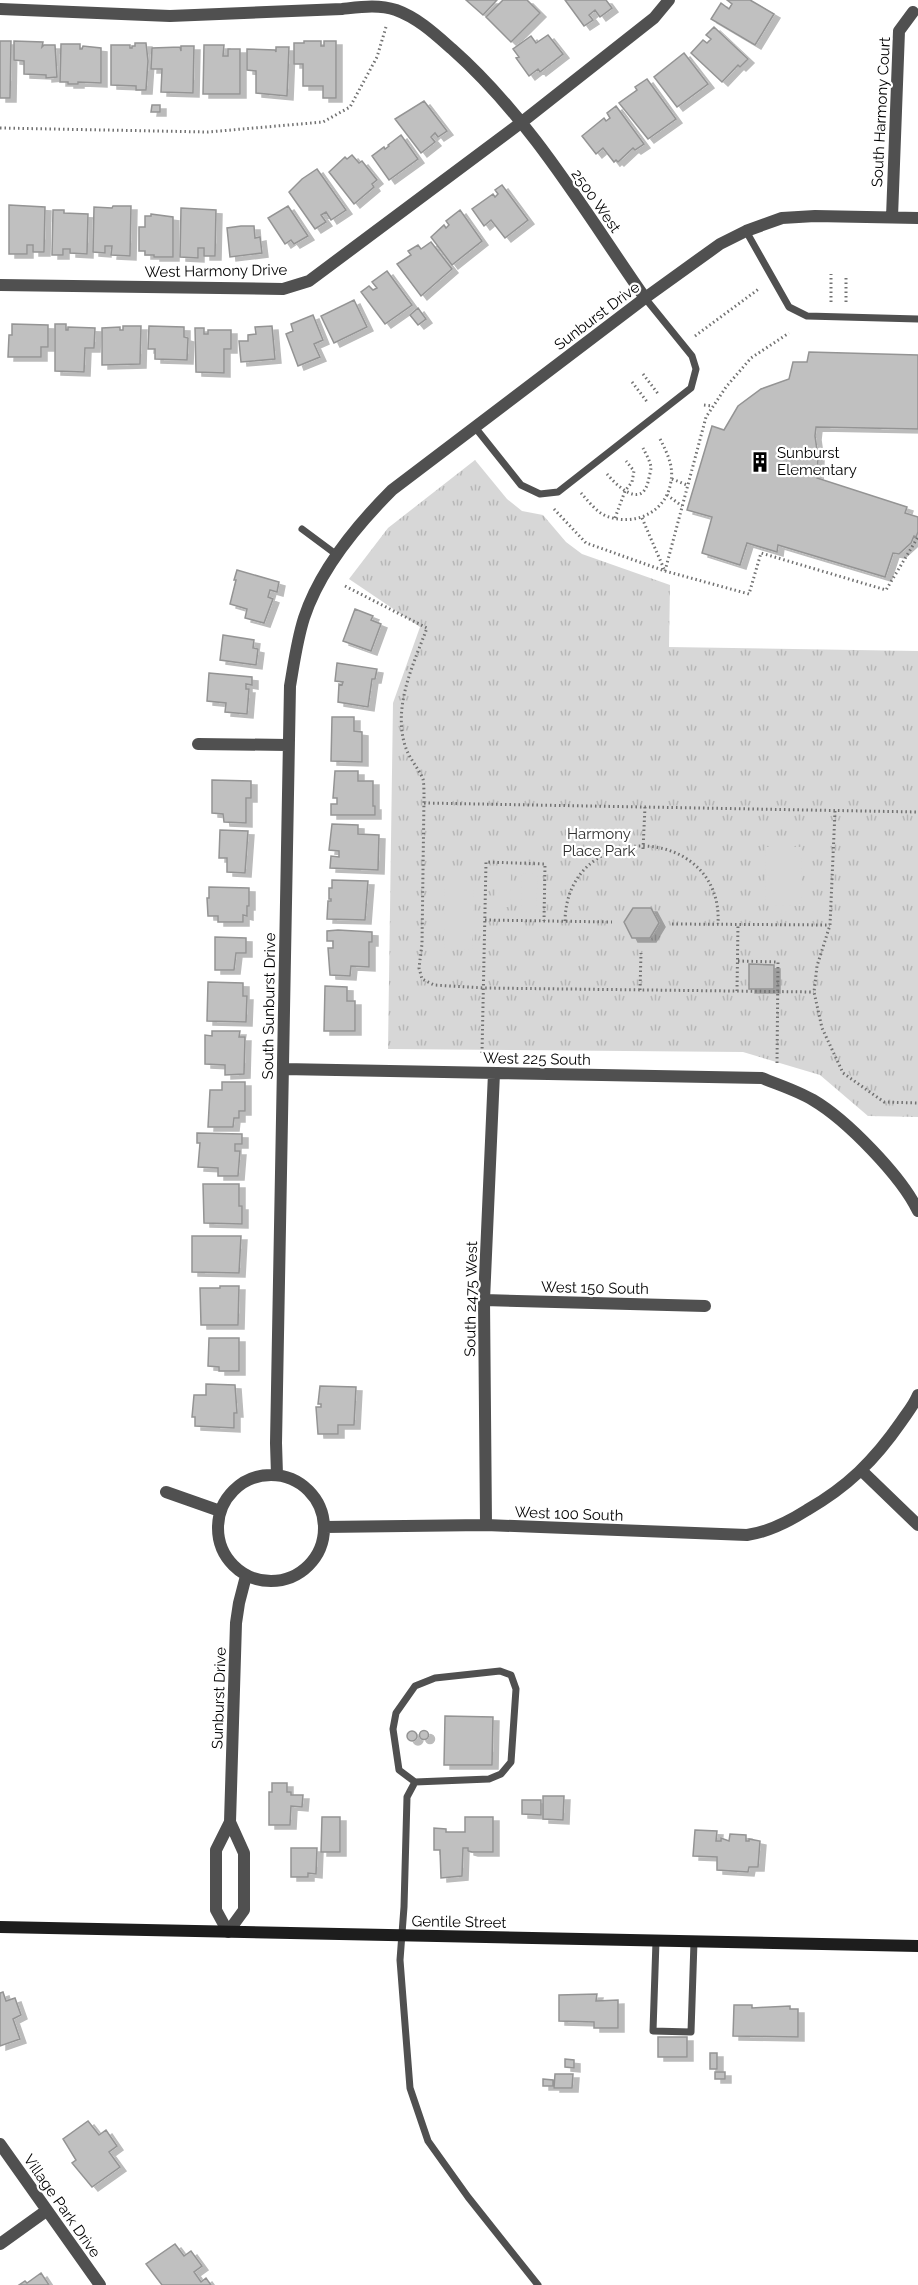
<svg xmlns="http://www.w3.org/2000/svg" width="918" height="2285" viewBox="0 0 918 2285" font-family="Raleway,sans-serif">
<defs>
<pattern id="grass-tufts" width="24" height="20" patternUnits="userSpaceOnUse" patternTransform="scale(1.5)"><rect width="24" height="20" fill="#d7d7d7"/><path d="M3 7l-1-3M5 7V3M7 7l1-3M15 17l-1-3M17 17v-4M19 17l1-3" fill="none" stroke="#b7b7b7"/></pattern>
<filter id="shadow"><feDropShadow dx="6" dy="4" stdDeviation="0" flood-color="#0004"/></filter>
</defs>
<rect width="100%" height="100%" fill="#fff"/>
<path fill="url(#grass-tufts)" d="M475,460l32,39 15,12 21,4 23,27 16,12 88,31 -1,62 249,4v466l-50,-1 -48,-41 -77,-23 -355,-3 5,-346 27,-76 -71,-48 39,-51z"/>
<path fill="#d7d7d7" d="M766,847h36l-1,59 -36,-1z
M495,873h16l-1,34h-15z
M522,873l16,1 -2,34h-15z
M445,888l29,1 -2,61 -28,-1z"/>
<path fill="#c0c0c0" stroke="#949494" stroke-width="1.5" filter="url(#shadow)" d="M466,0h31l-14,15z
M503,0h24l13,13 -29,29 -25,-25z
M565,0h41l6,8 -12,9 -5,-7 -6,5 4,5 -9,6z
M750,0l24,14 -19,31 -44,-26 10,-16 8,6 3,-5 -5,-4z
M714,27l34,32 -8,8 -2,-2 -16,17 -31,-29 12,-13 4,3 4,-4 -5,-4z
M548,35l15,19 -23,18 -2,-3 -9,7 -13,-18 3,-1 -6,-8 18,-13 5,7z
M0,41h11l-1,57h-10z
M14,41l29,1 -1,5 2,-2h11l2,32 -11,1v-3l-22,-1v-13l-10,-1z
M304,41h17v5h3v-5h12v57h-13v-12h-20v-22h-9v-21h10z
M135,43h11l2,18 -2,29h-10v-4l-25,-1v-40h19v3h2v-2h3z
M61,44h19v5h2l1,-3 18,2v35l-23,-1v2h-10v-2h-8z
M204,45h20l-1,11h5v-7h12v45h-37z
M181,46h13l-1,47 -32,-1 1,-23h-11l1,-21 28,-1 1,4z
M276,47h13l-2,49 -31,-3v-22l-9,-1v-21l28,1 1,2z
M684,53l24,31 -31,23 -23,-30z
M647,79l29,40 -28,20 -29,-36 18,-13 -2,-3z
M424,101l23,30 -9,6 -3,-4 -4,4 4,5 -14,11 -26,-34z
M152,105h8v7h-9z
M616,106l28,38 -9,6 -2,-2 -15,14 -2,-2 -2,2 -11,-14 -7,6 -14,-18 22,-18 2,3 4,-3 -3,-5z
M401,135l17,24 -29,21 -17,-24 12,-9 1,2 4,-3 -1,-1z
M352,155l7,8 3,-2 15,19 -5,4 2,3 -20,17 -25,-32 16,-15 2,2z
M317,169l29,41 -15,10 -5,-8 -5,3 5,7 -11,7 -26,-37 13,-13z
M502,185l26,35 -23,18 -14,-18 -7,6 -12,-17 21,-15 2,3 3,-3 -3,-4z
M9,205l36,2 -1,45h-11v-7h-6v9h-18z
M113,206h18l-1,50 -19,-1 1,-9h-7v7l-12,-1 1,-45 18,1z
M288,206l20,30 -14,8 -3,-4 -6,4 -17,-26z
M181,208l35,2 -1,46h-11v-8h-6v10l-18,-1z
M53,210h11v3l24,1 -1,40 -17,-1v-4h-7v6h-11z
M460,210l22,31 -30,24 -21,-28 13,-12 2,3 3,-3 -3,-4z
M151,214l22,3v40h-19v-2h-9v-4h-6v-24h6v-11h6z
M241,226h13l1,12 5,-1 2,16 -32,4 -3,-29z
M431,242l21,27 -31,27 -24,-32 14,-9 -3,-4 10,-6 3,4z
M387,271l25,34 -27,19 -24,-32 8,-6 4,4 4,-2 -5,-6z
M354,300l13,27 -33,16 -13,-27z
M418,308l8,11 -8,6 -8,-10z
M313,315l10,25 -9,4 6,13 -22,9 -12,-32 7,-3 -2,-7z
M12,324l36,1v22h-7v10h-33l1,-22h3z
M55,324h11v6h2v-3l27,1 -1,20h-9l-1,24 -29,-1z
M123,326h18l-1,38 -38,1v-37l18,-1v3h3z
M149,326l35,1v10l4,1 -1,22 -32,-1v-10h-7z
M272,326l3,33 -34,3 -2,-21h9v-6l8,-1 -1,-7z
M195,328h9v6h4v-4h23v19h-7v24l-28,-1z
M809,352l109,3v74l-102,-2 -1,9 3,21 -1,21 90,29 -2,6 13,4v15l-2,5 -2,-1 -3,7 -12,11 -6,-1 -8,24 -107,-32 -1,7 -30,-9 -7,22 -38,-12 10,-36 -25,-7 25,-84 12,4 14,-24 23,-17 28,-10 4,-17h14z
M237,570l42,12 -2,10 -7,-2 -2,7 5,2 -9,24 -19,-5 2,-9 -17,-5 6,-24h-2z
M355,609l18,7 -2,4 10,4 -10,27 -28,-10z
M223,635l31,5 -1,8 5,1 -2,16 -36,-5z
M337,663l40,6 -2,10h-3l-4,28 -30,-5 1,-18 3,1 1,-3 -8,-1z
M209,673l43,4v8l-6,-1v5h3l-2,25 -22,-2 1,-9 -19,-2z
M332,717h22v14l8,1v30l-31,-1z
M335,771h23v10h15v25h2v9h-44v-11h6v-6h-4z
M212,780l39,1v17h-5v25l-22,-1 -1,-8 -11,-1z
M332,824l26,1v9l21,1 -1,35 -48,-2 1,-12 8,1v-6l-10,-1z
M220,830l28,1 -3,42 -18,-1v-14h-8z
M332,880l36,1 -3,39 -38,-1 1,-18h3v-2h-2v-11h3z
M209,887l40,1v18h-2v10l-4,-1v7h-25v-6h-10l-1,-18h2z
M633,908h18l8,15 -9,15h-18l-8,-16z
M338,930l34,2v10h-3v25l-18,-1 -1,10 -20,-1 -2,-27h5v-7h-6v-10z
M215,937l31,1v15h-10l-2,17h-19z
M749,964l25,1v24h-25z
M208,982l35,1v13h4l-1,26 -39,-1z
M325,986l22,1v14h8v30h-31z
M212,1031h28l-1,6h6l-1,37 -19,1v-10l-20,-1v-29l7,1z
M222,1082h23v29h-6v7h-5l-1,9h-25l2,-37h12z
M197,1133l45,1v10h-7v7h5l-2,25h-20v-8l-20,-1 2,-24h-3z
M203,1184h36v22h3v18l-38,-1z
M192,1236h49l-2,37 -47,-1z
M220,1286h19l-1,39h-37l-1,-37h20z
M209,1338h30v33h-20v-4l-11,-1z
M206,1384l29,1 2,28h-3v15l-39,-2v-9h-3l2,-22h12z
M320,1386l36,1 -2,38h-16v9h-20l-2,-27h5v-3h-3z
M445,1716l48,1 -1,48h-48z
M419.5 1735a4.5 4.5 0 1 1 9 0a4.5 4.5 0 1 1-9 0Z
M407 1736a5 5 0 1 1 10 0a5 5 0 1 1-10 0Z
M272,1783h15v9h4v3h12l-1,12 -11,-1 -1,19h-21v-33h3z
M543,1796h21l-1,24 -20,-1z
M522,1800h19v15l-19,-1z
M322,1817h18v35h-19z
M465,1817h28v35h-21l-4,-1v-3h-5l-1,28 -21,2 -1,-28h-6v-22l12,1v3h19z
M695,1830l22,1 -1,10h5v-3l8,3 1,-7 16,1v6h3v-2l11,2 -2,26h-9l-1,5 -31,-2v-13l-24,-1z
M291,1848h26l-1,26 -8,-1v4h-17z
M3,1992l3,9 9,-3 6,17 -8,4 7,20 -20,7v-53z
M597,1994l-1,7 22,-1v28h-24v-6l-35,-1v-26z
M734,2005h18v3l38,-2v3h8v28l-65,-1z
M658,2037h29v20h-29z
M710,2053h7v16h-7z
M565,2059l9,1v8l-9,-1z
M715,2072h10v7h-10z
M555,2074h18l-1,14h-18z
M543,2079l10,1v6h-10z
M88,2121l11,14 7,-5 11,16 -8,6 11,15 -28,20 -20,-24 4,-3 -13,-21z
M175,2244l9,12 7,-5 11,15 -8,6 7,10 5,-4 5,7h-49l-16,-21z
M41,2273l8,12h-30l6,-4 2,2z"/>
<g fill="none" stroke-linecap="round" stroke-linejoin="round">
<path stroke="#727272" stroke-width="3" stroke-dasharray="1.5 3" stroke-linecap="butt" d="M0,128l208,4 115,-10 27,-15 27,-50 9,-30
M831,302v-28
M846,302v-27
M695,336l65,-48
M643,374l16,21
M632,382l16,21
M704,405l9,1
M607,474c10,12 34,35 41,8 1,-5 3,-11 3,-15 -1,-6 -5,-13 -8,-19
M672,479l15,6
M581,493c8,9 17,21 28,24 28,9 58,-6 62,-36 3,-16 -5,-30 -12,-44
M667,495l15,11
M554,509l32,34 79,28 84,23 12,-41 125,37 32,-53
M615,518l10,-27 7,-9 2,-11 -8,-10
M642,518l22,51
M665,571l41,-154 20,-30 25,-29 38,-25
M345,586l82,42c-13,35 -33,75 -23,114 4,16 14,25 19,37 1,6 1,13 1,19l-2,146 -3,24 3,11 12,6 50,3 330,4
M424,803l494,9
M835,811l-5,114 -13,41 -3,26 8,36 21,45 41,29 34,1
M643,849l2,-42
M485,920l127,2
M565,921c2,-104 159,-97 153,3
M672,924l158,1
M738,961l40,1 -1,102
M640,990l1,-37
M737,991l1,-67
M482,1053l4,-191 59,2 -1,57"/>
<path stroke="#505050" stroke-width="7" d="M746,231l43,76 18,9 111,3
M474,426l47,59 19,9 18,-2 133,-104 5,-19 -4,-13 -47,-58
M302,529l35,26
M415,1782l-16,-12 -6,-41 3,-16 19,-27 20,-8 65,-7 11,4 5,14 -5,73 -10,12 -12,5 -74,3 -8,15 -3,110 -4,53 10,128 18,53 40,56 70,88
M656,1941l-3,90 38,1 3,-90"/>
<path stroke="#505050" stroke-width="12" d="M0,9l170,7 172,-7c18,-2 36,-5 54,1 22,8 39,24 56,39 79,70 133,163 193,249
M892,217l7,-186 14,-19
M0,285l283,4 26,-8 213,-159 132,-104 15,-18
M198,744l90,1
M283,1069l479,9c17,7 36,13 51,22 34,20 89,77 105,111
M484,1300l221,6
M862,1471l56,54
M218 1528a53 53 0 1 1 106 0a53 53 0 1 1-106 0Z
M277,1475l-1,-32 14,-757c4,-23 7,-46 14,-68 16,-49 52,-92 88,-128l253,-192 75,-54 26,-13 36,-13 33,-2 103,2
M166,1492l54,19
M486,1525l-2,-225 10,-227
M324,1527l162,-2 261,10c22,-3 41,-13 60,-25 40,-23 67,-49 94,-88 6,-9 13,-17 17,-27
M230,1822l14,31v57l-16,22 -12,-22v-60l14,-28 6,-199 3,-20 7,-27
M0,2144l100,141
M0,2244l46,-33"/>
<path stroke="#1d1d1d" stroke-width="12" d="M0,1927l918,19"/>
</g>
<defs>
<g id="building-bare" transform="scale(1.62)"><path d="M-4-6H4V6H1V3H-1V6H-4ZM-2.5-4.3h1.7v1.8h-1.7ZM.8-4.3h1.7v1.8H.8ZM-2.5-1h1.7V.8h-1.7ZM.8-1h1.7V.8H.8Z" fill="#000" stroke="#fff" stroke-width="2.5" paint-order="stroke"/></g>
</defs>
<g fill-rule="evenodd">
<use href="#building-bare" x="760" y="462"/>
</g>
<g text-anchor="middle" stroke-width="4.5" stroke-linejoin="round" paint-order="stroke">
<g font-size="15" fill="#000" stroke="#fff">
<text transform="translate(881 112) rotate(-87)" y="5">South Harmony Court</text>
<text transform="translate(596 201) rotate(55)" y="5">2500 West</text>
<text transform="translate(216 271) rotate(-1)" y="5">West Harmony Drive</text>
<text transform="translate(597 316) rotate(-37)" y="5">Sunburst Drive</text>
<text transform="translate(269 1006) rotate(-89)" y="5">South Sunburst Drive</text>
<text transform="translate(537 1059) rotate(1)" y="5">West 225 South</text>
<text transform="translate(595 1288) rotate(1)" y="5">West 150 South</text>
<text transform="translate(471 1299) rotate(-89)" y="5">South 2475 West</text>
<text transform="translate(569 1514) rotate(2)" y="5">West 100 South</text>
<text transform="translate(219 1698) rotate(-88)" y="5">Sunburst Drive</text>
<text transform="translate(459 1922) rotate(1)" y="5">Gentile Street</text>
<text transform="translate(62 2206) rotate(55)" y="5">Village Park Drive</text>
</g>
<g font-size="15" fill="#000" stroke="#fff" text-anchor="start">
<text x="777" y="458">Sunburst<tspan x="777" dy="17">Elementary</tspan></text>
</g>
<g font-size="15" fill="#2e2e2e" stroke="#fff">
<text x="599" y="839">Harmony<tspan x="599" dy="17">Place Park</tspan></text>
</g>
</g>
</svg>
